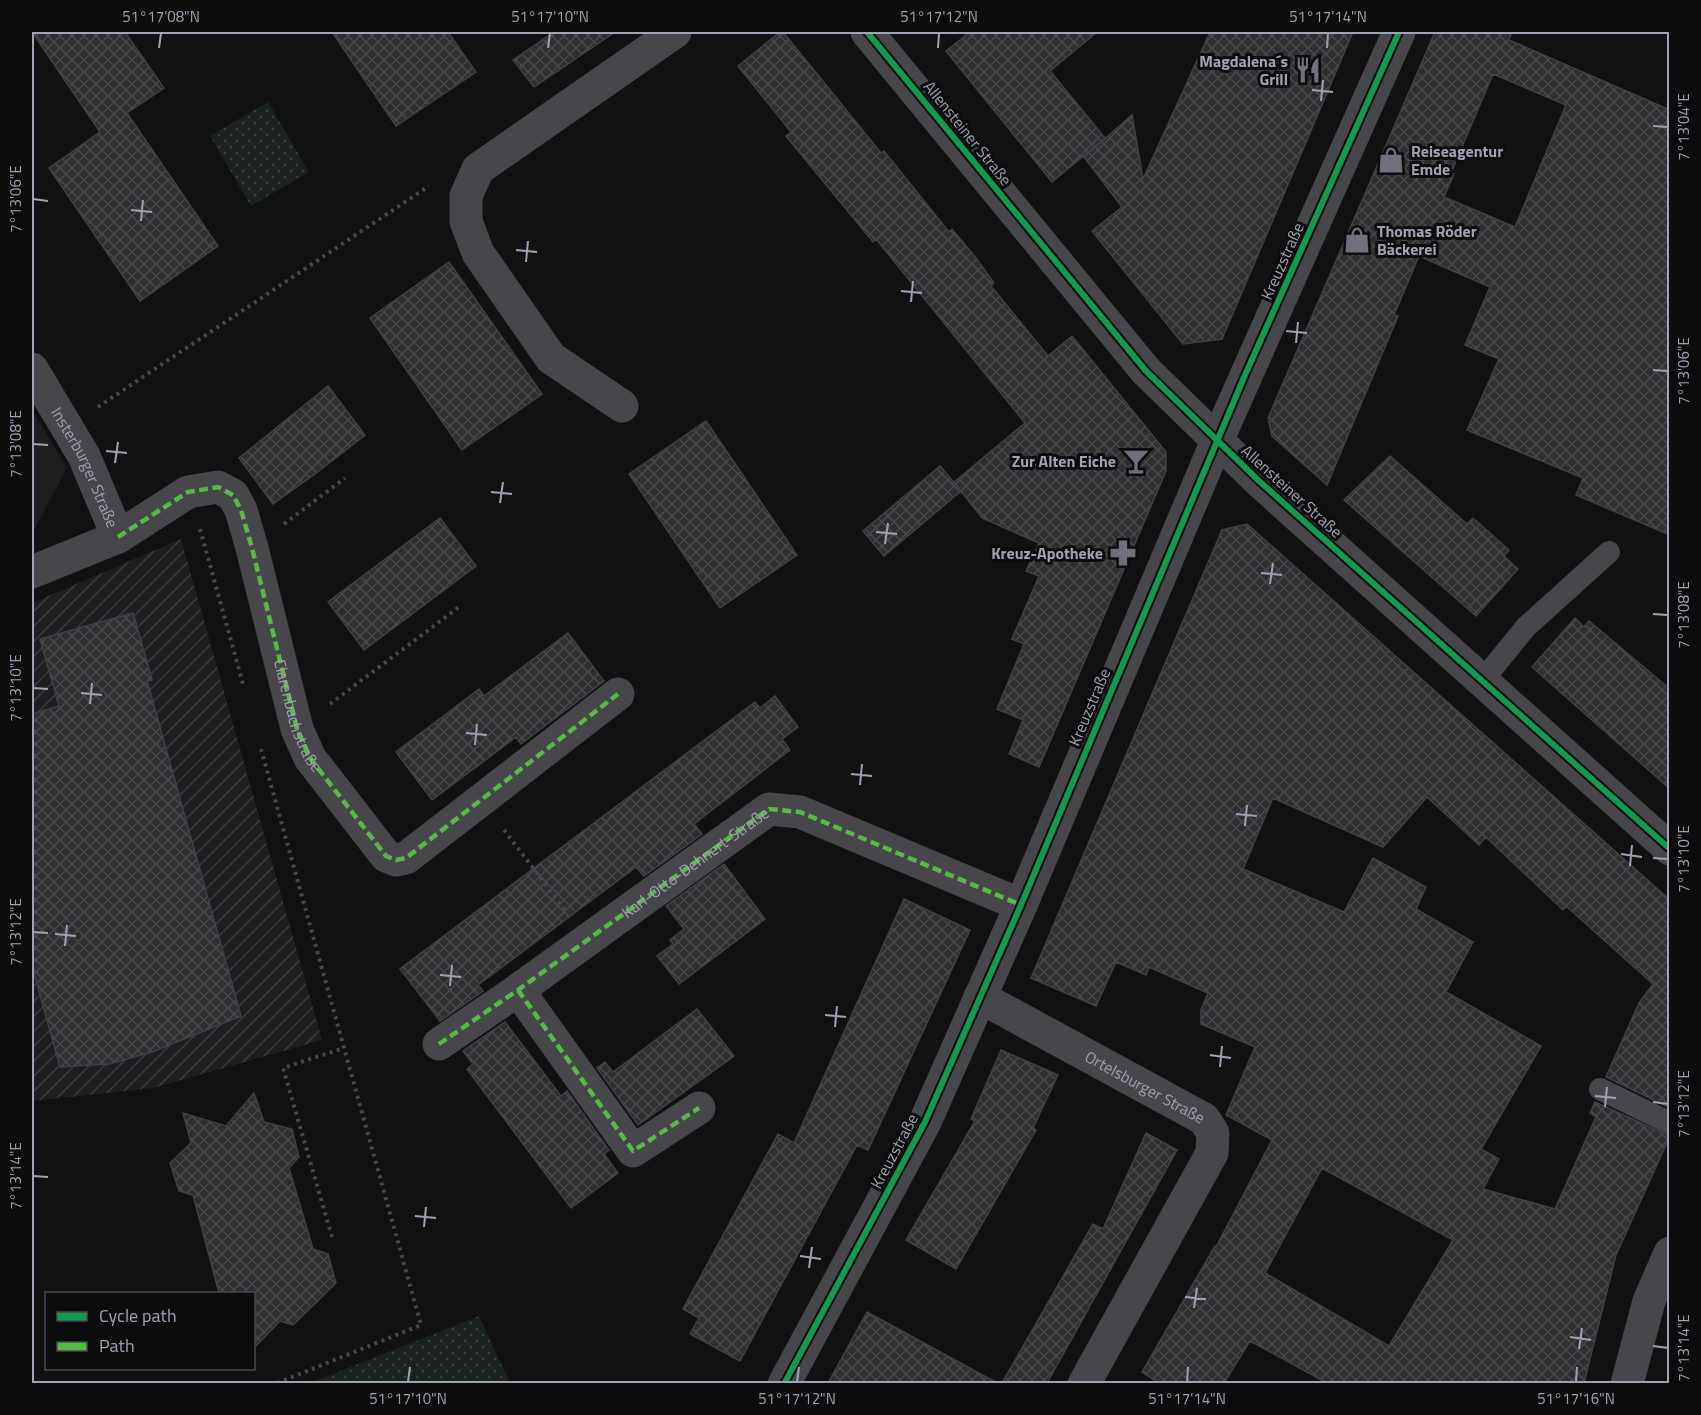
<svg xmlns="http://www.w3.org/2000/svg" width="1701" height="1415" viewBox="0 0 1701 1415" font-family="'Titillium Web',sans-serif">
<defs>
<pattern id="industrial-furrows" width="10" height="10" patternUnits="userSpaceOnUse" patternTransform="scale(1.5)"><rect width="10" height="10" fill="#1e1e20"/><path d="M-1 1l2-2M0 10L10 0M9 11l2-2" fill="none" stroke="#3c3c3e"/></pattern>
<pattern id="park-dots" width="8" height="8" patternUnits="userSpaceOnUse" patternTransform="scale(1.5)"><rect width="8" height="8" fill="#1b221d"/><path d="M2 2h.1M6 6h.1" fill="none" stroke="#393f3b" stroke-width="1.8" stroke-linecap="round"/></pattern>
<pattern id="building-cross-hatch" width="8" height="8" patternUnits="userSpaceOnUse" patternTransform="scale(1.5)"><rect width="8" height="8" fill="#2e2e30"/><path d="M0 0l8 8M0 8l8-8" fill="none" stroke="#49494c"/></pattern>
</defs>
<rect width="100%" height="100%" fill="#111112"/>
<path fill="#1e1e20" d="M32,410l35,58 -35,66z"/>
<path fill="url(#industrial-furrows)" d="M181,539l141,501 -169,48 -121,13v-498z"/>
<path fill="url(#park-dots)" d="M268,102l41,70 -58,34 -41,-70z
M479,1316l31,67h-200z"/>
<path fill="url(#building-cross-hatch)" stroke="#404146" stroke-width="1.5" fill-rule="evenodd" d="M32,32h93l39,56 -37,25 91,133 -78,55 -91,-133 51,-36z
M332,32h116l28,40 -80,54z
M554,32h61l-81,55 -21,-27z
M780,32h3l98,121 3,-2 65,81 3,-3 24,29 18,25 -3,3 57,70 24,-20 94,116v19l-127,296 -30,-13 14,-34 -26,-11 27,-65 -12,-5 27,-63 -13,-5 13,-28 -57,-25 -28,-36 71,-59 -149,-184 -3,3 -87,-106 5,-4 -53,-66z
M970,32h127l-47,39 55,67 -53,44 -106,-131z
M1210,32h143l-131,307 -39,5 -91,-113 30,-24 -38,-50 48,-42 11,64z
M1435,32h77l-3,8 161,70v425l-94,-40 7,-17 -116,-48 32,-71 -34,-14 25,-58 -71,-31 -25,59 4,1 -71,169 -55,-49 -4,-18zM1493,74l73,31 -51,122 -71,-30 10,-23 -3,-1z
M449,262l93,132 -80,56 -92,-132z
M328,386l37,49 -46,36 -46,33 -34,-46z
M706,421l91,134 -77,53 -91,-134z
M1390,456l77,68 6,-6 36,32 -5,6 14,13 -42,47 -132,-116z
M940,466l21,25 -77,65 -21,-25z
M440,518l36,48 -112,84 -36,-48z
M1247,524l423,376v208l-64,-31 33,-74 14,-19 -87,-78 -3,4 -77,-73 -7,8 -52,-48 -44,50 -110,-49 -30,71 101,43 29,-54 53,29 -10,22 57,33 -27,50 95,54 -60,103 18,10 -16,30 72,20 41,-92 -6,-4 5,-11 75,34 -54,119 -32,128h-257l-77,-42 -26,42h-65l-17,-11 73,-126 1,1 56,-107 -46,-25 29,-68 -54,-23v-14l7,-17 -59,-26 -3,8 -30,-13 -20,44 -65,-28 191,-448zM1322,1168l131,72 -64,106 -124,-73z
M133,613l19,67 -5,1 94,335 -89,36 -43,12 -49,3 -28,-101v-252l27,-8 -19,-67z
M1575,618l9,9 5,-6 81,68v100l-138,-122z
M568,633l36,48 -83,63 -5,-7 -84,63 -36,-48 83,-63 5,7z
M775,696l23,31 -16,12 8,11 -96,74 8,10 -58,42 -8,-9 -158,118 5,6 -43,30 -40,-52 355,-267 5,6z
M724,864l41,55 -86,65 -22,-28 16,-12 -3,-4 14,-11 -18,-23z
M904,899l66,31 -102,220 -11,-5 -117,216 -50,-27 9,-16 -16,-9 95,-175 16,9z
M697,1009l37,47 -96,69 -41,-57 8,-6 8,10z
M505,1022l56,74 6,-5 42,59 -5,4 14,19 -47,35 -104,-139 6,-5 -10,-13z
M1001,1050l57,25 -25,53 3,2 -80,139 -50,-29 69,-119 -4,-2z
M254,1093l10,29 28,7 7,28 -10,11 24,81 15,5 8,29 -43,42 -13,-4 -26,27v-55h-35l-26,-98 -14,-4 -9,-28 21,-20 -8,-30 43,13z
M1146,1133l31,17 -130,233h-45l91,-159 10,5z
M867,1312l130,71h-169z"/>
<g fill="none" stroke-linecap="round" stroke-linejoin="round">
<path stroke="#47474d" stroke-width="4" stroke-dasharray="3 4.5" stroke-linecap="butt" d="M98,407l331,-221
M284,524l61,-46
M200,529l43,155
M330,704l129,-97
M261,749l160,576 -146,59
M504,830l61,80
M332,1237l-49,-169 61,-20"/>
<path stroke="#46464b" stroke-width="22" d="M1482,681l44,-54 83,-75
M1600,1089l70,34"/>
<g stroke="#46464b" stroke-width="33">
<path id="s1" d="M32,369l52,87 34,81"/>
<path d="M622,406l-71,-48 -73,-105 -12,-32v-25l12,-27 197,-137"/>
<path id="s2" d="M32,572l86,-35 70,-45 30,-5 15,8 8,15 11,38 45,181 13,29 76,98 10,4 10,-2 212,-164"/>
<path d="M518,990l115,161 66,-43"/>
<path id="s3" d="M980,997l224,122 9,14 -1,20 -128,231"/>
<path id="s4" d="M439,1044l79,-54 251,-181 31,3 221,93"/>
<path d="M784,1384l141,-262 96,-217 196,-464"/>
<path d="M1627,1384l22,-83 21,-48"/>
</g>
<path stroke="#46464b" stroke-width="33" d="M867,32l279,339 112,109 412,369
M1217,441l182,-409"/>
<path stroke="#58b947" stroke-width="4.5" stroke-dasharray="9 4.5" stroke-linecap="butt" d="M118,537l70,-45 30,-5 15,8 8,15 11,38 45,181 13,29 76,98 10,4 10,-2 212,-164
M518,990l115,161 66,-43
M439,1044l79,-54 251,-181 31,3 221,93"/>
<g stroke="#0c0c0d" stroke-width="10">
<path id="cycleway" d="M867,32l279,339 112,109 412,369
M784,1384l141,-262 96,-217 224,-530 154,-343"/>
</g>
<use href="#cycleway" stroke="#139951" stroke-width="6"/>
</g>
<path fill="none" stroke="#a1a3b4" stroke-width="2" d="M159,48l2,-15M548,48l2,-15M938,48l1,-15M1327,48l1,-15M1312,90l21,2M1321,101l2,-21M1653,126l15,1M33,199l15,2M131,210l21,2M141,221l2,-21M516,250l21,2M526,262l2,-21M901,291l21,2M911,302l2,-21M1286,331l21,2M1296,343l2,-21M1653,370l15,1M33,444l15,1M106,451l21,2M115,463l3,-21M491,492l21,2M500,503l3,-21M876,532l21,2M885,544l3,-21M1261,573l21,2M1270,584l3,-21M1653,614l15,1M33,688l15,1M81,693l21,2M90,704l2,-21M466,733l21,2M475,745l2,-21M851,774l21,2M860,785l2,-21M1236,814l21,2M1245,826l2,-21M1621,854l21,3M1653,858l15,1M1630,866l2,-21M33,932l15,1M55,934l21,2M65,946l2,-21M440,975l21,2M450,986l2,-21M825,1015l21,2M835,1027l2,-21M1210,1055l21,3M1220,1067l2,-21M1595,1096l21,2M1653,1102l15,2M1605,1107l2,-20M33,1176l15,1M415,1216l21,2M424,1227l2,-20M800,1256l21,3M809,1268l3,-21M1185,1297l21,2M1194,1308l3,-20M1570,1337l21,3M1653,1346l15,2M1579,1349l3,-21M408,1382l2,-15M797,1382l2,-15M1187,1382l1,-15M1576,1382l1,-15"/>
<defs>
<g id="restaurant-bare" transform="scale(2.07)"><path d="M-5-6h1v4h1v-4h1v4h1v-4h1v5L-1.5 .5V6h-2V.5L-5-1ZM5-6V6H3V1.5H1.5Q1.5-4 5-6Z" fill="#6f707b" stroke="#0c0c0d" stroke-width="2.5" paint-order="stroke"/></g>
<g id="shop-bare" transform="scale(2.07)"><path d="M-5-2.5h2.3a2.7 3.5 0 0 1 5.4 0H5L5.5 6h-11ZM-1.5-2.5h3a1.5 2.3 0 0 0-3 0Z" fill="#6f707b" stroke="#0c0c0d" stroke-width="2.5" paint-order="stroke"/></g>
<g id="bar-bare" transform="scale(2.07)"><path d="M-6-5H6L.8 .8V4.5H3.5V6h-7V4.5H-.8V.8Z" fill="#6f707b" stroke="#0c0c0d" stroke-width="2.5" paint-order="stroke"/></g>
<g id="pharmacy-bare" transform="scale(2.07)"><path d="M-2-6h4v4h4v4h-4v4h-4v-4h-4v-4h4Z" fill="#6f707b" stroke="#0c0c0d" stroke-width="2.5" paint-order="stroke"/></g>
</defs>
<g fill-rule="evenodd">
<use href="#restaurant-bare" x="1308" y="70"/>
<use href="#shop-bare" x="1391" y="160"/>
<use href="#shop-bare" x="1357" y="240"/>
<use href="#bar-bare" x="1136" y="461"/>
<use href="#pharmacy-bare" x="1123" y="553"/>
</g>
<g text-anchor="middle" stroke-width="6" stroke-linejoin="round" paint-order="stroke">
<g font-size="16" font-weight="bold" fill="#a1a3b4" stroke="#0c0c0d" text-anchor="end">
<text x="1288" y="67">Magdalena´s<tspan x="1288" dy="18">Grill</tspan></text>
<text x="1411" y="157" text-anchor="start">Reiseagentur<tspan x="1411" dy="18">Emde</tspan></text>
<text x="1377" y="237" text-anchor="start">Thomas Röder<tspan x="1377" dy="18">Bäckerei</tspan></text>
<text x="1116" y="467">Zur Alten Eiche</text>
<text x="1103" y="559">Kreuz-Apotheke</text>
</g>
<g font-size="16" fill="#a1a3b4" stroke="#0c0c0d">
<text transform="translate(968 133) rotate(51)" y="6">Allensteiner Straße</text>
<text transform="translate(1282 261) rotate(-66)" y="6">Kreuzstraße</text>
<text dy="6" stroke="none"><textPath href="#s1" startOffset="112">Insterburger Straße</textPath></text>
<text transform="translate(1292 491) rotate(42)" y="6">Allensteiner Straße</text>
<text transform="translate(1089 707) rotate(-67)" y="6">Kreuzstraße</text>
<text dy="6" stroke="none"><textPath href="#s2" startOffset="454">Clarenbachstraße</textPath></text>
<text dy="6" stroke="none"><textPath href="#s4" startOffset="314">Karl-Otto-Dehnert-Straße</textPath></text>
<text dy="6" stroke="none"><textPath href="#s3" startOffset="188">Ortelsburger Straße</textPath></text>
<text transform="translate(894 1151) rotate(-62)" y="6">Kreuzstraße</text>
</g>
</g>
<rect width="1701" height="1415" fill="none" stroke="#0c0c0d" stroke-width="66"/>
<rect x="45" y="1292" width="210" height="78" fill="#0c0c0d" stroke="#484850" stroke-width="1.5"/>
<rect x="57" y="1312" width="30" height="9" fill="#139951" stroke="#484850" stroke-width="1.5"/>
<text x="99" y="1322" font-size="18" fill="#a1a3b4">Cycle path</text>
<rect x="57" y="1342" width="30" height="9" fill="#58b947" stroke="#484850" stroke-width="1.5"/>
<text x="99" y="1352" font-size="18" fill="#a1a3b4">Path</text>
<rect x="33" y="33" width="1635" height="1349" fill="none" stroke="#a1a3b4" stroke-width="2"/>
<g font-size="15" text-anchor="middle" fill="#a1a3b4">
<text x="161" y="22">51°17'08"N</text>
<text x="550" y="22">51°17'10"N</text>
<text x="939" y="22">51°17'12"N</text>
<text x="1328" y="22">51°17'14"N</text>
<text transform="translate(1684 127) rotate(-90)" y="5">7°13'04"E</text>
<text transform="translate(16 199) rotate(-90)" y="5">7°13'06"E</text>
<text transform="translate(1684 371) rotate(-90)" y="5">7°13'06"E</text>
<text transform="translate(16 444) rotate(-90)" y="5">7°13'08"E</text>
<text transform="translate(1684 615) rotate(-90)" y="5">7°13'08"E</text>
<text transform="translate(16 688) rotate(-90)" y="5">7°13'10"E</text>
<text transform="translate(1684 859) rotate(-90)" y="5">7°13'10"E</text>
<text transform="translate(16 932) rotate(-90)" y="5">7°13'12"E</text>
<text transform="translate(1684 1104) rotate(-90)" y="5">7°13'12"E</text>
<text transform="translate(16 1176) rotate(-90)" y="5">7°13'14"E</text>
<text transform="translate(1684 1348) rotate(-90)" y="5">7°13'14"E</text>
<text x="408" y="1404">51°17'10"N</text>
<text x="797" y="1404">51°17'12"N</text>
<text x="1187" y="1404">51°17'14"N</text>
<text x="1576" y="1404">51°17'16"N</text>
</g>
</svg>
